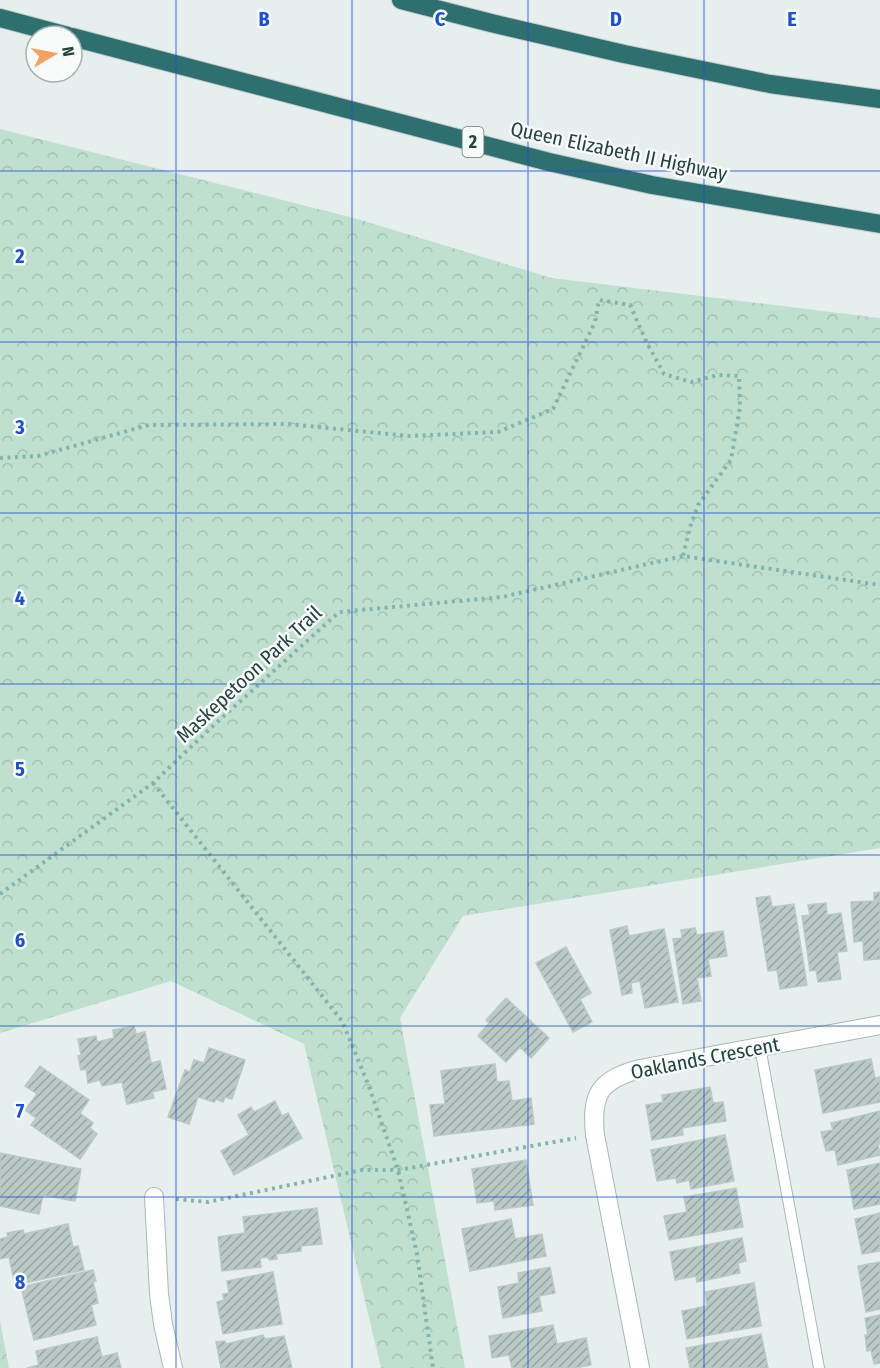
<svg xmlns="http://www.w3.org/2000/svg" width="880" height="1368" viewBox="0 0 880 1368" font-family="'Fira Sans Condensed',sans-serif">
<defs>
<pattern id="park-crowns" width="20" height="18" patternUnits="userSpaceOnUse" patternTransform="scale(1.5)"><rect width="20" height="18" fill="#bfe0cf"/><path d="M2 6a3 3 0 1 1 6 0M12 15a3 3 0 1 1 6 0" fill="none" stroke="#a4c1b3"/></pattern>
<pattern id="building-hatch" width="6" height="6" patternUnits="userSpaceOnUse" patternTransform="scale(1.5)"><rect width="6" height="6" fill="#bbcac7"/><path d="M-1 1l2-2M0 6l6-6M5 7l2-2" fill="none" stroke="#98a6a3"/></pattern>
</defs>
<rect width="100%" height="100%" fill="#e6efed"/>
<path fill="url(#park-crowns)" d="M0,129l354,89 198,60 328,40v530l-417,68 -63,102 65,350h-84l-77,-324 -133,-63 -171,52z
M0,1321l9,47h-9z"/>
<path fill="url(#building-hatch)" stroke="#b8c9c6" stroke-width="1.5" d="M880,892v67l-16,1 -1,-19 -9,1 -3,-40 23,-1v-8z
M770,896l2,11 22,-3 13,81 -27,4 -3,-19 -9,1 -12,-73z
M826,903l1,12 14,-2 6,38 -10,1 4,27 -23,3 -2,-12 -6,1 -8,-55 8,-1 -2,-10z
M627,926l2,10 35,-7 14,73 -33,6 -5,-27 -9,2 1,10 -10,2 -12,-65z
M695,928l2,7 26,-4 4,25 -19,3 3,17 -14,2 4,23 -18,3 -10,-65 9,-1 -1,-8z
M566,947l25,46 -11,6 12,23 -19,10 -37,-69z
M506,998l43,40 -18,20 -11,-11 -14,15 -28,-26 11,-13 -3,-3z
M134,1026l2,8 9,-2 6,31 9,-2 6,28 -14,3 2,6 -27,6 -5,-22 -20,4 -2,-6 -12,3 -2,-14 -5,1 -3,-14 3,-1 -3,-16 18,-3 1,6 17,-4 -1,-8z
M209,1048l36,12 -13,39 -7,-2 -2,5 -7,-3 -2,3 -16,-5 -9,27 -21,-7 17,-47 5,2 4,-12 10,3z
M871,1059l4,19 5,-1v25l-57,11 -8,-43z
M495,1064l2,18 12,-1 3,20 19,-3 3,26 -100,12 -4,-31 15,-1 -4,-33z
M40,1066l49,34 -9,13 13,10 -3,5 7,6 -17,25 -49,-34 5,-7 -11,-8 12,-16 -12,-8z
M710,1087l3,16 10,-1 3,19 -44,7 1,7 -31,5 -6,-35 17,-3 -1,-7z
M275,1101l7,15 6,-3 14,25 -68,37 -13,-24 28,-16 -11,-20 13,-8 3,5z
M880,1111v33h-2l2,11 -42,10 -3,-15 -9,1 -5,-19 12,-2 -2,-7z
M725,1135l9,46 -43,8 -2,-9 -12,3 -1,-5 -19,3 -6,-31z
M0,1153l81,16 -6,32 -32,-6 -4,19 -39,-8z
M526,1160l7,45 -38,5 -1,-9 -17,2 -5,-34z
M880,1163v41l-26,5 -7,-39z
M736,1188l7,39 -74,13 -5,-24 23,-4 -3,-15z
M317,1208l5,36 -21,2v5l-25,3 1,5 -8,1 -1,-3 -8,1 1,9 -39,4 -4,-34 27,-4 -2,-16z
M880,1213v38l-18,3 -7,-35z
M511,1219l4,20 27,-5 4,22 -76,15 -8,-42z
M68,1224l5,23 5,-1 6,24 -69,15 -6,-28 -9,2v-20l8,-2 -1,-4 16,-3 1,4z
M742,1238l4,23 -8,2 2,10 -43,9 -1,-6 -21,4 -5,-28z
M880,1262v47l-14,3 -8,-46z
M550,1267l5,26 -16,3 3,15 -39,7 -5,-31 21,-4 -1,-10z
M93,1270l3,11h-3l5,22 -7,2 5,20 -62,15 -13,-53z
M273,1272l9,52 -59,10 -6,-32 7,-2 -1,-6 6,-1 -2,-12z
M754,1283l7,43 -74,13 -5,-28 25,-5 -2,-14z
M880,1315v48l-6,1 -3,-14 -4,1 -2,-16h3l-3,-17z
M553,1325l4,19 29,-6 5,27 -16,3h-63l-3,-13 -17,3 -3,-22z
M761,1334l7,34h-78l-4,-20z
M263,1335l2,4 19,-3 8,32h-71l-5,-26 9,-1 1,3z
M97,1337l5,20 15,-4 4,15h-94l12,-3 -3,-14z"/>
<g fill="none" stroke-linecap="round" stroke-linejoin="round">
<g stroke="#a8b8b6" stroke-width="12">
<path id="lane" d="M760,1047l59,321"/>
</g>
<g stroke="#a8b8b6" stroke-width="20">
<path id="street" d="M154,1197l5,97 4,30 10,44
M640,1368l-45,-233c-4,-41 4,-55 45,-66l240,-44"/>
</g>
<g stroke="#c2caca" stroke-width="20">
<path id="highway" d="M401,0l90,23 133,31 146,30 110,15
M0,18l68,18
M72,37l477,125 103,23 228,39"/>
</g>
<path stroke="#85b4af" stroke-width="4" stroke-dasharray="3 4.5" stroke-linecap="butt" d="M0,458l38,-2 111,-31 140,-1 120,12 89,-4 55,-23 42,-87 4,-22 31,5 17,38 17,31 27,8 27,-7 21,1 1,31 -9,53 -33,45 -8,22 -7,29
M153,783l189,238 26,63 30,86 19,84 16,114
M0,894l153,-111 61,-58 125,-113 163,-15 181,-41 197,29
M176,1199l32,3 154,-32h36l178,-32"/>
<use href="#lane" stroke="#fff" stroke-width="10"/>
<use href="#street" stroke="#fff" stroke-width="18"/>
<use href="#highway" stroke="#2e7070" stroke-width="18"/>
</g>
<path fill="none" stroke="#1d4ed8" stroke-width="1.5" stroke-opacity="0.55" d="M176,0v1368M352,0v1368M528,0v1368M704,0v1368M0,171h880M0,342h880M0,513h880M0,684h880M0,855h880M0,1026h880M0,1197h880"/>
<g text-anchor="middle" stroke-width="5" stroke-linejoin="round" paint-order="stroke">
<rect fill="#f7fbfa" stroke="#637a78" stroke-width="1.5" x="462.5" y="127" width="21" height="30" rx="4.5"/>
<g font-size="18" font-weight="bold" fill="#244240">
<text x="473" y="148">2</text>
</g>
<g font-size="20" fill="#244240" stroke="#f7fbfa">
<text transform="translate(619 151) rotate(12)" y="7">Queen Elizabeth II Highway</text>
<text transform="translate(249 674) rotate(-43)" y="7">Maskepetoon Park Trail</text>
<text transform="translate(705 1058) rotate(-11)" y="7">Oaklands Crescent</text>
</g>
</g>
<g font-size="20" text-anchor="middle" font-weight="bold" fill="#1d4ed8" stroke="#f7fbfa" stroke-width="5" stroke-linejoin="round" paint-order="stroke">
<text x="264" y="26">B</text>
<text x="440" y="26">C</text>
<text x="616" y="26">D</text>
<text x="792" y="26">E</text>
<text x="20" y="263">2</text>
<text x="20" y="434">3</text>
<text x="20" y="605">4</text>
<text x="20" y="776">5</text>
<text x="20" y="947">6</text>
<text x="20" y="1118">7</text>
<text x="20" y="1289">8</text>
</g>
<g transform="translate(54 54) rotate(80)"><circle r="28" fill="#f7fbfa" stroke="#a3b1b0" stroke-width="1.5"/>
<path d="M0-4.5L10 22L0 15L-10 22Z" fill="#f6a25d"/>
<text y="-9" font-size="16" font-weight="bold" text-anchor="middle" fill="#244240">N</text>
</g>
</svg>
